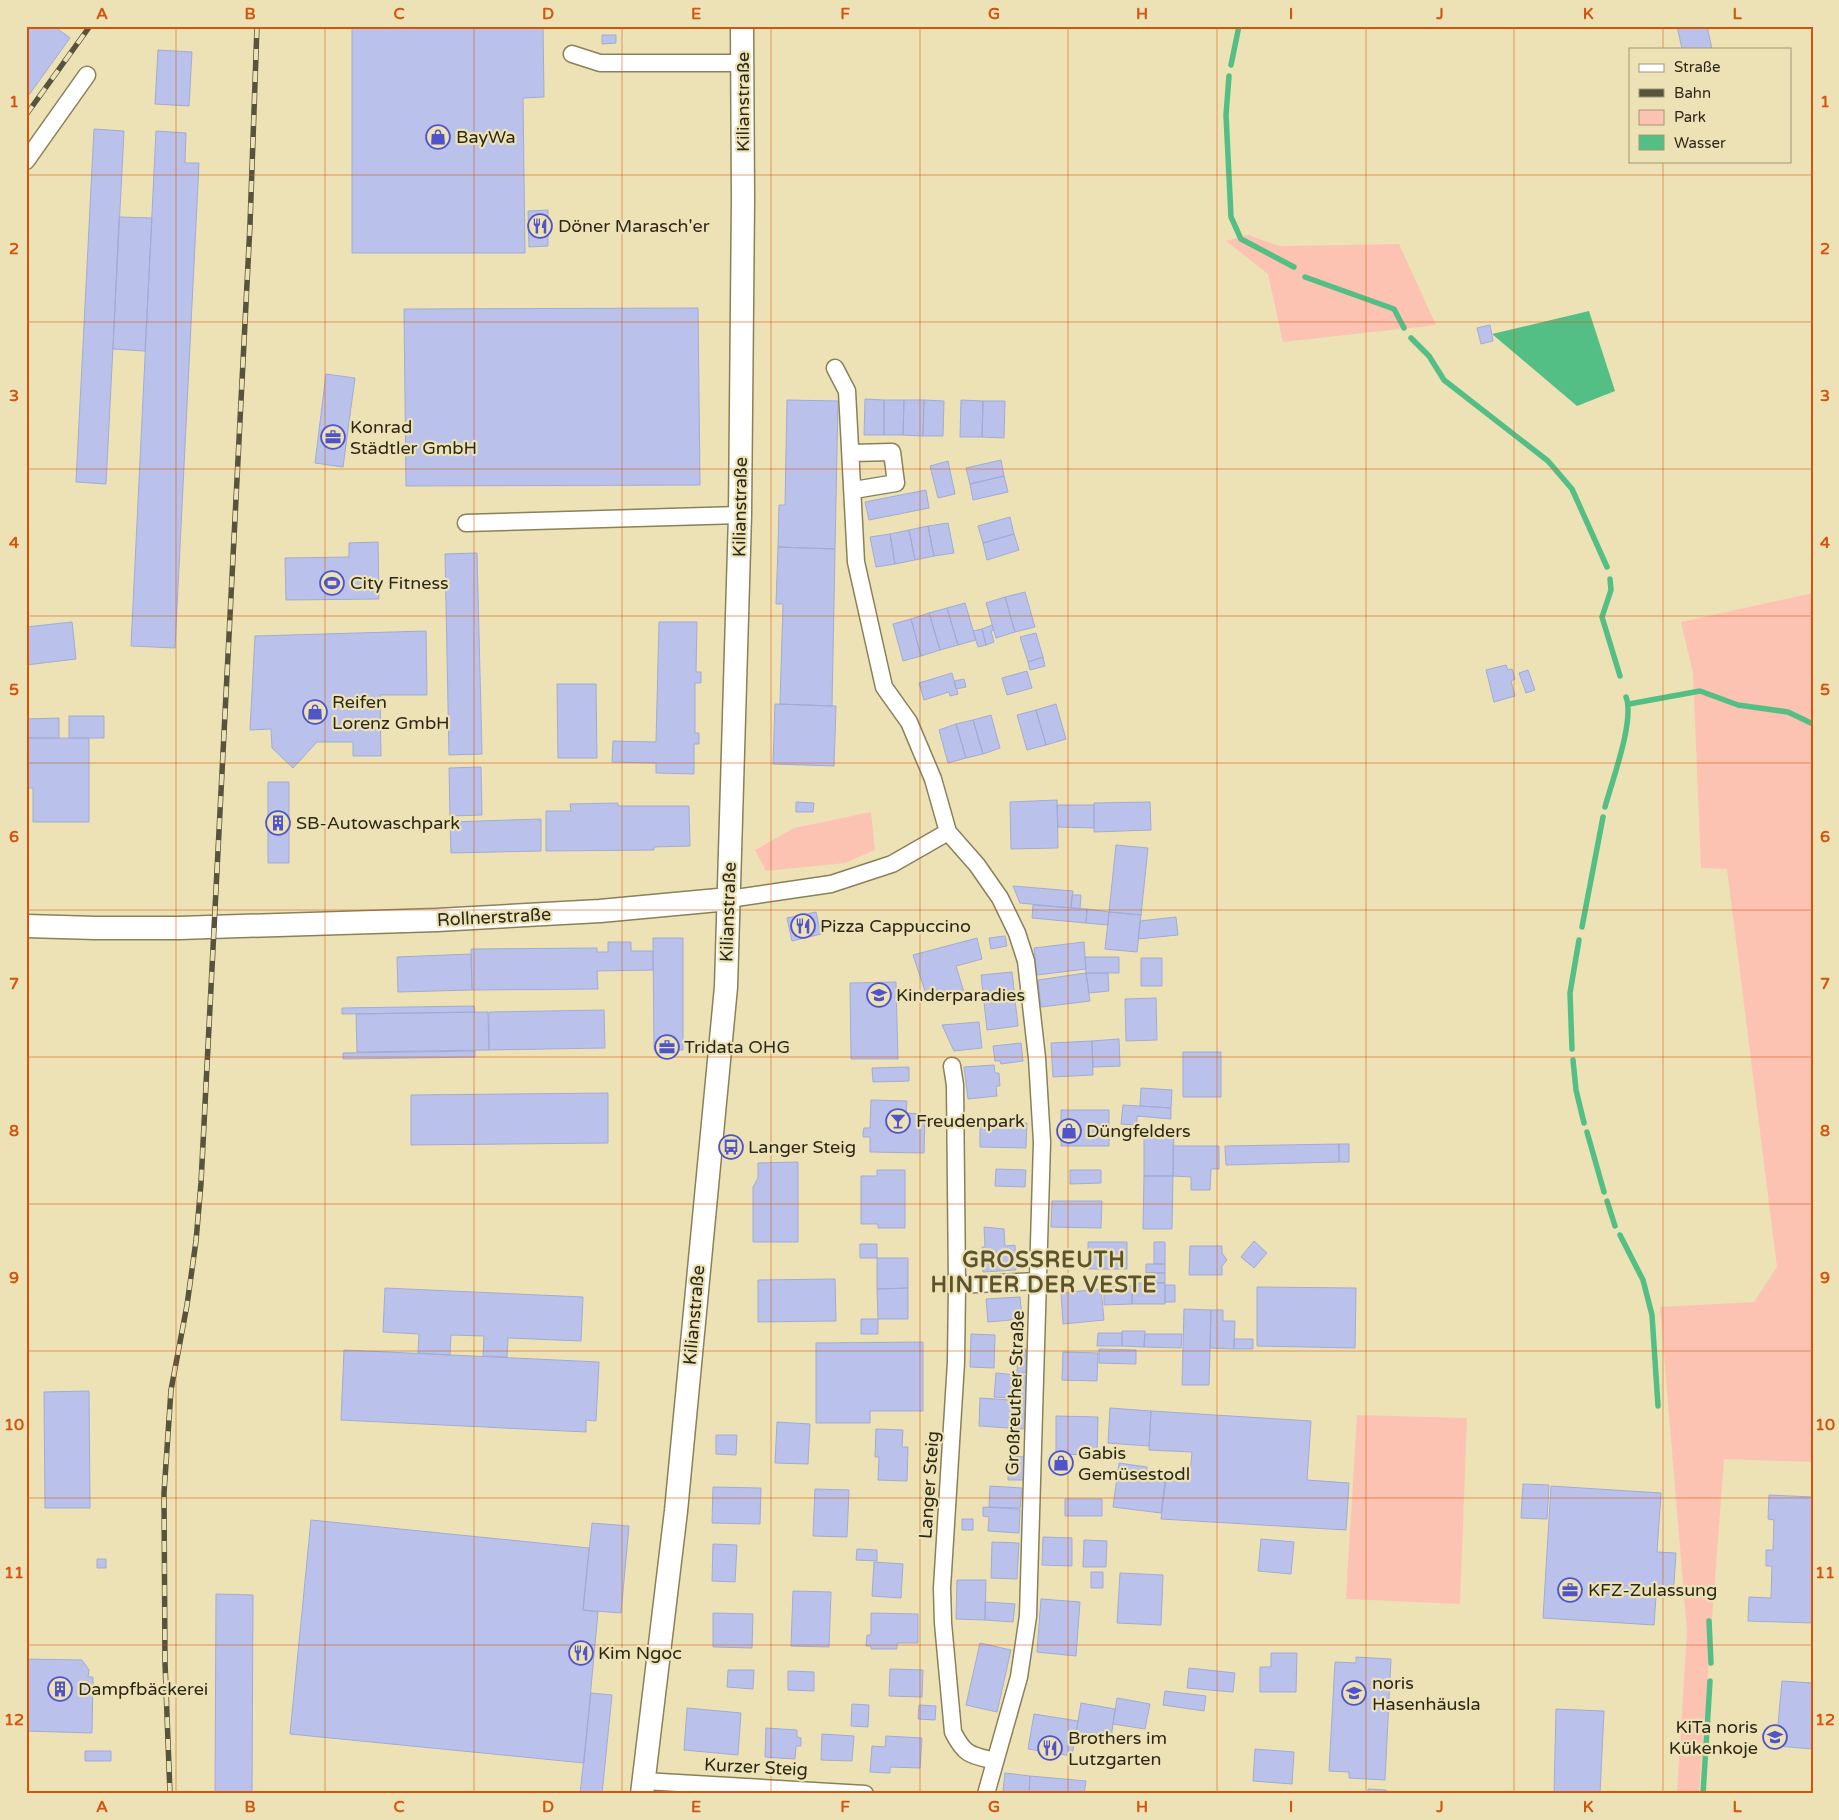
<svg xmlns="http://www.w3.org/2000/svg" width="1839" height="1820" viewBox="0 0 1839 1820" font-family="'Varela Round',sans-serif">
<rect width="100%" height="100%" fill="#ece2b6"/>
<path fill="#fdc3b2" d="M1248,235l31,11 120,-2 37,81 -153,17 -15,-68 -42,-33z
M1813,593v869l-89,-3 -25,335h-22l10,-163 -27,-324 94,-5 23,-35 -50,-398 -26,-1 -8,-195 -12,-51z
M871,812l4,38 -30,13 -79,8 -11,-21 39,-22z
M1357,1415l110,3 -7,186 -114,-5z"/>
<path fill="#53bf84" d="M1589,311l26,80 -38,15 -85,-72z"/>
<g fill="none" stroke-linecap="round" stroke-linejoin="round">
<path stroke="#53bf84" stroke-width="5.5" d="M1231,65l8,-39
M1229,76l-3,39 5,102 10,22 53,28
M1305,277l89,32 10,19
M1411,338l18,18 15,24 104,81 24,28 35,78
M1610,579l1,11 -9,27 18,59
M1629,704l71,-13 38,14 50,7 25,12
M1605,807c7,-26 30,-87 21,-110
M1582,927l21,-110
M1572,1049l-2,-56 9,-53
M1573,1060l3,30 8,33
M1587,1132l17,60
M1607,1201l8,25
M1620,1235l23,45 9,35 6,91
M1709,1621l2,42
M1703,1794l7,-113"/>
</g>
<path fill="#bac2eb" stroke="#a3abd3" d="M26,26h28l16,12 -44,61z
M352,26h191l1,71 -21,1 2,155h-173z
M1677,26h30l5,23h-30z
M602,35h14v8l-14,1z
M158,50l34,2 -3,54 -34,-2z
M94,129l30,2 -18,353 -30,-2z
M156,131l30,2 -1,30h14l-24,485 -44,-2z
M548,210v36l-19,1 -1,-36z
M119,217l33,1 -7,133 -32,-2z
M698,308l2,177 -294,1 -2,-177z
M1490,325l3,16 -12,3 -4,-16z
M326,374l29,4 -12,89 -28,-4z
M865,399l19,1v35h-20z
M787,400l51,1 -3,148 -57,-2 1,-42h6z
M884,400h20l-1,35h-19z
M904,400h20l-1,36 -20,-1z
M924,400l20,1 -1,35h-20z
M961,400l22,1 -1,36h-22z
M983,401h22l-1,37 -22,-1z
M1001,460l3,16 -34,8 -4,-16z
M948,461l7,33 -17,4 -8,-32z
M1004,476l4,16 -35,8 -3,-16z
M926,490l3,18 -60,12 -4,-18z
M1010,517l4,17 -31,9 -5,-17z
M948,523l6,30 -20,3 -6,-30z
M928,526l6,30 -19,4 -6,-30z
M909,530l6,30 -20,4 -5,-30z
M890,534l5,30 -19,3 -6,-30z
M1014,534l5,16 -32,10 -4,-17z
M378,542l1,57 -93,1 -1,-42 64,-1v-14z
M778,547l57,2 -3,157 -52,-2 3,-100h-7z
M477,553l5,201 -33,1 -4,-201z
M1025,592l10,35 -20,5 -10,-35z
M1005,597l10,35 -19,6 -10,-35z
M965,603l11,37 -18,5 -11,-37z
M947,608l11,37 -18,5 -11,-37z
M929,613l11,37 -19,6 -10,-37z
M911,619l10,37 -18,5 -10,-37z
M72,622l4,37 -50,6v-38z
M659,622h38l-1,50h5v11h-6v50h4v11h-5v30l-38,-1v-10l-44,-1 1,-21 43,1z
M992,625l2,5 -3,1 3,11 -8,3 -4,-16z
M982,629l4,16 -8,2 -5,-16z
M426,631l1,64h-47l1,61h-28v-14h-36l-24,26 -21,-20 -1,-19 -21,1 5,-94z
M1036,633l7,24 -15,5 -8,-25z
M1043,657l2,9 -15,4 -2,-8z
M1506,665l2,5 4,-1 3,10 -4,2 4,15 -21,6 -8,-32z
M1528,670l7,20 -9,3 -7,-20z
M1027,671l5,17 -25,7 -5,-17z
M952,673l6,21 -8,2 -1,-4 -25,8 -5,-17z
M964,679l2,8 -10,2 -2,-8z
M557,684h39l1,74h-39z
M775,704l61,2 -2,60 -61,-2z
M1056,704l10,35 -20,6 -10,-35z
M1036,710l10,35 -19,5 -10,-35z
M991,715l9,33 -17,6 -10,-34z
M69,716h35v22h-35z
M59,718v20h-33v-19z
M973,720l10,34 -17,4 -10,-34z
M956,724l10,34 -18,5 -9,-33z
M26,738h63v84h-56v-34h-7z
M481,767l1,48 -32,1 -1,-48z
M268,782h21v81h-21z
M1057,800l1,48 -47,1 -1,-47z
M796,802l18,1 -1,9h-17z
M1150,802l1,28 -57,2v-29z
M618,803v3h71l1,40 -36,1v3l-108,1v-40h25l-1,-7z
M1057,805h37v23l-36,-1z
M541,819v32l-90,2 -1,-31z
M1116,845l32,3 -7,67 -32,-3z
M1013,886l60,5 -2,17 -51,-5z
M1072,895h9l-1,14 -9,-1z
M1033,905l54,4 -1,14 -54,-5z
M1087,909l22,3 -1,13 -22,-2z
M816,912l5,22 -29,7 -5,-23z
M1109,912l32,3 -4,37 -32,-3z
M1176,917l2,18 -40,4 2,-18z
M1005,936l2,10 -16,3 -2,-11z
M653,938h30v112h-29z
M977,938l5,21 -26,7 8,26 -35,11 -16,-48z
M608,942h23v9h22v19l-56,1 1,18 -126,1 -1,-41 126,-1v4h11z
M1084,942l2,27 -49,6 -3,-27z
M471,954l1,36 -74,2 -1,-35z
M1085,957h34v16h-33z
M1141,958h21v28h-21z
M1012,972l6,54 -31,4 -6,-55z
M1086,973h22l1,18 -20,2z
M1086,973l4,28 -49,6 -3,-27z
M896,982l2,77h-47l-1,-76z
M1156,998l1,42 -31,1 -1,-42z
M474,1006l1,6 -133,2v-6z
M604,1010l1,38 -116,2v-38z
M488,1012l1,38 -132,2 -1,-38z
M979,1022l3,26 -28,3 -12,-26z
M1119,1039l1,27 -27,1 -1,-26z
M1092,1041l1,34 -40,2 -2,-34z
M1021,1043l2,18 -22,3 -1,-3h-5l-2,-15z
M475,1051v6l-132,2v-6z
M1183,1052h38v45h-38z
M994,1065l1,8h4l1,13h-4l1,10 -29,3 -4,-32z
M909,1067v14l-36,1 -1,-14z
M1141,1088l31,2 -1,18 -31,-2z
M608,1093v50l-197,2v-50z
M871,1100l36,1 -1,12 19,1 -1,39 -54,-1v-15h-7v-4l1,-5h6z
M1123,1105l48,3v11l-34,-3v9l-16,-1z
M1061,1110h48v36h-48z
M980,1123h47l-1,25 -46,-1z
M1144,1130h30l-1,46h-29z
M1339,1144h10v18h-10z
M1339,1144v18l-113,3 -1,-19z
M1173,1146h46v23h-8l-1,21h-19v-13l-18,-1z
M798,1162v80h-45v-55l5,-9v-15z
M996,1169l30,1 -1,17 -30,-1z
M877,1170h28v58h-27v-4h-17v-48h16z
M1070,1170h31v13l-31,1z
M1144,1176h29l-1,53h-29z
M1052,1201h50l-1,27 -50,-1z
M984,1227l20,2 1,17 10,-1 1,25 -33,2 -1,-25h3z
M1254,1241l13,12 -13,15 -13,-11z
M1088,1242h39v27h-39z
M1154,1242h11v22h-11z
M860,1244h17v14h-17z
M1190,1246h32v7l5,7 -5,6v9h-33z
M877,1258h31v30l-31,1z
M1146,1264h19v9h-19z
M1146,1273h19v10h-19z
M835,1279l1,42 -78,1v-42z
M1132,1283h33v21h-33z
M1165,1285h10v17h-10z
M1132,1286v18l-28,1v-18z
M1257,1287l99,1 -1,60 -98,-2z
M385,1288l198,9 -2,44 -73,-3 -1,19 -24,-1 1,-20 -33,-1 -1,20 -32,-2 1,-19 -36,-2z
M908,1288v31h-30l-1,-30z
M1101,1289l3,31 -41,4 -2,-31z
M1020,1297l2,22 -34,3 -2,-23z
M1184,1309l27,1 -2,75h-27z
M1211,1310h12v11h12l-1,28 -24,-1z
M861,1319h17v15h-17z
M1122,1331h23l-1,16 -22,-1z
M1098,1333h24v13h-25z
M971,1334l24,1 -1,33 -24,-1z
M1145,1334h37l-1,14 -37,-1z
M1234,1339h19v10h-19z
M923,1342v69h-53v12h-54v-80z
M1018,1349h8v24h-9z
M1099,1349l37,1v14l-37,-1z
M344,1350l255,12 -3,59 -10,-1v12l-245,-12z
M1063,1352l35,1 -1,28 -35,-1z
M996,1373l31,3 -1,23 -32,-2z
M89,1391l1,117h-45l-1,-116z
M980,1398l46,3 -2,28 -45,-3z
M1110,1408l41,3 -2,35 -41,-3z
M1151,1411l160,10 -4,59 42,3 -3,47 -185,-11 6,-47 23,2 2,-22 -43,-2z
M1056,1416l42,1 -1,38 -41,-1z
M777,1422l33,2 -2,40 -33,-1z
M876,1429l27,1 -1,17h6l-1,34 -29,-1 1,-23h-4z
M716,1435h21l-1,20 -20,-1z
M1009,1456l15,1v23h-16z
M1119,1463l28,4v4l19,3 -5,39 -48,-6z
M1523,1484l26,1 -2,34 -26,-1z
M990,1486l32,2 -2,20 -31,-1z
M1551,1486l110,7 -4,59 19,1 -3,44 -17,-1 -2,29 -111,-7z
M713,1487l48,1 -1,36 -48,-1z
M815,1489l34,1 -2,47 -34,-1z
M1769,1495l44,2v126l-65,-2 1,-24 22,1 1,-32h-6v-16h7l1,-30 -6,-1z
M1065,1499h37v17h-37z
M983,1507l37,2 -1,24 -31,-2 1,-14 -6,-1z
M962,1519h11v11h-11z
M311,1520l278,28 -6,62 15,2 -14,151 -294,-29z
M592,1523l37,3 -8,87 -38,-3z
M1043,1537l29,1v28l-30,-1z
M1261,1539l33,3 -3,32 -33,-3z
M1084,1540l23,1 -1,26h-23z
M992,1542l27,1 -2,36 -26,-1z
M713,1544l24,1 -2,37 -23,-1z
M857,1549l20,1v11l-21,-1z
M97,1559h9v9h-9z
M874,1562l29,2 -2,34 -29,-2z
M1091,1572h12v16h-12z
M1120,1573l43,2 -2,50 -44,-2z
M957,1580h29l-1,40 -29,-1z
M793,1591l38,1 -2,55 -38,-1z
M216,1594l37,1 -1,199h-37z
M1041,1599l39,3 -4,54 -39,-4z
M985,1602l30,2 -2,18 -28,-2z
M713,1613l40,1 -1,34 -39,-1z
M871,1613l47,1v29h-21v6h-26v-3h-5l1,-11h4z
M980,1643l31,7 -14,62 -31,-7z
M1271,1653h26l-1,39h-36v-25h11z
M1356,1657l35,2 -6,121 -36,-2v-6l-20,-1 6,-109 21,1z
M26,1659l56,1 7,10 -1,7h5l-1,56 -66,-2z
M1189,1668l46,5 -2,19 -46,-4z
M890,1669l33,1 -1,27 -33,-1z
M728,1670h26l-1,19 -26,-2z
M788,1671l26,1v19l-26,-1z
M1813,1675v74l-37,-3 6,-65 30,2z
M1165,1691l41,5 -2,15 -41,-6z
M591,1693l21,2 -10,99h-22z
M1117,1698l33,6 -5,25 -32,-5z
M1081,1703l34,6 -4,30 -35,-6z
M852,1704l17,1 -1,22 -17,-1z
M919,1705l17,1 -1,14 -17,-1z
M687,1708l54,5 -3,42 -54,-5z
M1556,1709l48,2 -4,83h-46z
M1034,1714l44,7 -6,35 -44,-7z
M766,1728l31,2v7l4,1v8h-5l-1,13 -30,-2z
M822,1734l32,2 -2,25 -31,-1z
M886,1736l36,2 -2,30 -30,-1v6l-20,-1 2,-26 13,1z
M1255,1749l39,3 -2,32 -39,-3z
M85,1751h26v10h-26z
M1005,1773l25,3 -1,18 -26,-3z
M1030,1776l56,5 -2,13h-55z
M1368,1789l18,1v4h-18z"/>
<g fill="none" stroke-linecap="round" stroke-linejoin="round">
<g stroke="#8a8158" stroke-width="19">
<path id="street" d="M572,54l28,9h143
M26,161l61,-86
M835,368l12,23 9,171 28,125 25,35 24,57 15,53 29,33 23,33 17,35 9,28 11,97 5,84 -14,474 -9,61 -33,117
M851,453l41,-1 4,31 -42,7
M466,523l274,-8
M729,899l102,-15 61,-20 56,-32
M952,1066l3,19 2,200 -1,77 -14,226 1,35 10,109c12,24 18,23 42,29
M957,1285l81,-4
M644,1781l221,13"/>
</g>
<g stroke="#8a8158" stroke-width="25">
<path id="secondary" d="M26,926l70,2h83l258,-8 163,-9 129,-12
M642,1794l34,-283 50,-524 14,-472 3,-315 -1,-174"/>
</g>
<use href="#street" stroke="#fff" stroke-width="16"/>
<use href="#secondary" stroke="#fff" stroke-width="22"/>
<g stroke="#58533c" stroke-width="5.5">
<path id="rail" d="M26,115l64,-89
M170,1794l-5,-132 -1,-169 7,-103 16,-85 9,-64 5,-58 49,-958 7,-199"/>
</g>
<use href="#rail" stroke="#ece2b6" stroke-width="4" stroke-dasharray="11" stroke-linecap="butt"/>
</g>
<path fill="none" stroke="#d5540d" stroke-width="1" stroke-opacity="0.55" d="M176,26v1768M325,26v1768M474,26v1768M622,26v1768M771,26v1768M920,26v1768M1068,26v1768M1217,26v1768M1366,26v1768M1514,26v1768M1663,26v23M1663,161v1633M26,175h1787M26,322h1787M26,469h1787M26,616h1787M26,763h1787M26,910h1787M26,1057h1787M26,1204h1787M26,1351h1787M26,1498h1787M26,1645h1787"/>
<defs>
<g id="shop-ring" transform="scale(1.25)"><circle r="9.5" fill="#ece2b6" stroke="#5054ca" stroke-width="1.5"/><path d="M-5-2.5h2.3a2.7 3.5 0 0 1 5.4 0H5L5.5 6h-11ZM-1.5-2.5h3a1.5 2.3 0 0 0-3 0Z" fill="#5054ca"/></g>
<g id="restaurant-ring" transform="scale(1.25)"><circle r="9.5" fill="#ece2b6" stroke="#5054ca" stroke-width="1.5"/><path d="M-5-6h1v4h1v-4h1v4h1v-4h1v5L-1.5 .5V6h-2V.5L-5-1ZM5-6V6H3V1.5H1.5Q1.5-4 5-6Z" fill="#5054ca"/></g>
<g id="office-ring" transform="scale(1.25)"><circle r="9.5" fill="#ece2b6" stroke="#5054ca" stroke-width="1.5"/><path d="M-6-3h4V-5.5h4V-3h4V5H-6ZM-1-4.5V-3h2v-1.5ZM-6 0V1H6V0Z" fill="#5054ca"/></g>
<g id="stadium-ring" transform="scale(1.25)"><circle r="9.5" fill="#ece2b6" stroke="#5054ca" stroke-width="1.5"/><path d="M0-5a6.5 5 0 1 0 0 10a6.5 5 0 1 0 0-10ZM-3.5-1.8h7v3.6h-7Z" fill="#5054ca"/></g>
<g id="building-ring" transform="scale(1.25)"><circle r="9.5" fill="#ece2b6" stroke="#5054ca" stroke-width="1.5"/><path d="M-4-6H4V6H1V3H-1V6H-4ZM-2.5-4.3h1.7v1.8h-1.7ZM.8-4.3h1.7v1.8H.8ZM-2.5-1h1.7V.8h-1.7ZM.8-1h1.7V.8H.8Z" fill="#5054ca"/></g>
<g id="school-ring" transform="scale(1.25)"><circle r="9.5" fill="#ece2b6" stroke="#5054ca" stroke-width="1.5"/><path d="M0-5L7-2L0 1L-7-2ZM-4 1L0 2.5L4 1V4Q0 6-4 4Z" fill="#5054ca"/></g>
<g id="bar-ring" transform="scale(1.25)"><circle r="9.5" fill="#ece2b6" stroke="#5054ca" stroke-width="1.5"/><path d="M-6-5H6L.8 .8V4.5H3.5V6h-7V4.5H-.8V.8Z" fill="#5054ca"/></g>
<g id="bus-ring" transform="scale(1.25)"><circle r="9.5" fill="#ece2b6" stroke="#5054ca" stroke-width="1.5"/><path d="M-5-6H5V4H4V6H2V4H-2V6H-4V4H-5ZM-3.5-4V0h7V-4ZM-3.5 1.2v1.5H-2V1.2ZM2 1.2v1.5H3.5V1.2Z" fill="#5054ca"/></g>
</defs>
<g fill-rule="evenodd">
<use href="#shop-ring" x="438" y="137"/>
<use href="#restaurant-ring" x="540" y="226"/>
<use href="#office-ring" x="333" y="437"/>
<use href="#stadium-ring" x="332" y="583"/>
<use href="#shop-ring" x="315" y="712"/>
<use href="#building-ring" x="278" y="823"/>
<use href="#restaurant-ring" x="803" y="926"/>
<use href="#school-ring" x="879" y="995"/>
<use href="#office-ring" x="667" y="1047"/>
<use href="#bar-ring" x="898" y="1121"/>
<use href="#shop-ring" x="1069" y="1131"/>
<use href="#bus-ring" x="731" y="1147"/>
<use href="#shop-ring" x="1061" y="1463"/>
<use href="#office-ring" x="1570" y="1590"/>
<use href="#restaurant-ring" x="581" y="1653"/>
<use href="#building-ring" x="60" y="1689"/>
<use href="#school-ring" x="1354" y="1693"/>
<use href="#school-ring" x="1775" y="1737"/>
<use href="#restaurant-ring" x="1050" y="1748"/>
</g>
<g text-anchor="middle" stroke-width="4.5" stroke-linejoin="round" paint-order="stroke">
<g font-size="18" fill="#2c2817" stroke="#ece2b6">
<text transform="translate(743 102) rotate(-90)" y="6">Kilianstraße</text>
<text transform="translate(740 507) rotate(-89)" y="6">Kilianstraße</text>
<text transform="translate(728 912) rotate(-88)" y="6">Kilianstraße</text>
<text transform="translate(494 917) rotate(-3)" y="6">Rollnerstraße</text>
<text transform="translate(694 1315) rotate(-85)" y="6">Kilianstraße</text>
<text transform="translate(1015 1393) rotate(-88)" y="6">Großreuther Straße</text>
<text transform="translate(929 1485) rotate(-86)" y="6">Langer Steig</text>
<text transform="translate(756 1767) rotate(3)" y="6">Kurzer Steig</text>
</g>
<g font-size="18" fill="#2c2817" stroke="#ece2b6" text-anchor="start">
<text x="456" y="143">BayWa</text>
<text x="558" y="232">Döner Marasch'er</text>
<text x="350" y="433">Konrad<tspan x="350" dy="21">Städtler GmbH</tspan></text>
<text x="350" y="589">City Fitness</text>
<text x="332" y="708">Reifen<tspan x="332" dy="21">Lorenz GmbH</tspan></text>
<text x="296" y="829">SB-Autowaschpark</text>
<text x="820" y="932">Pizza Cappuccino</text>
<text x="896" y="1001">Kinderparadies</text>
<text x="684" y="1053">Tridata OHG</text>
<text x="916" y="1127">Freudenpark</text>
<text x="1086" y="1137">Düngfelders</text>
<text x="748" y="1153">Langer Steig</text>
<text x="1078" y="1459">Gabis<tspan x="1078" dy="21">Gemüsestodl</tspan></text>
<text x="1588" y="1596">KFZ-Zulassung</text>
<text x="598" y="1659">Kim Ngoc</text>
<text x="1372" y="1689">noris<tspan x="1372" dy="21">Hasenhäusla</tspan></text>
<text x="78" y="1695">Dampfbäckerei</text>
<text x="1758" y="1733" text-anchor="end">KiTa noris<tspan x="1758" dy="21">Kükenkoje</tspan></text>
<text x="1068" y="1744">Brothers im<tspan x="1068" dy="21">Lutzgarten</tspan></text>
</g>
<g font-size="22" font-weight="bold" letter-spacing="1" fill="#5c532c" stroke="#ece2b6">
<text x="1044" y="1267">GROSSREUTH<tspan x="1044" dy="25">HINTER DER VESTE</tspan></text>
</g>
</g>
<rect width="1839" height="1820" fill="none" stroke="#ece2b6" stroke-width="55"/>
<rect x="1629" y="48" width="162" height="115" fill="#ece2b6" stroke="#9f9876"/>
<rect x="1639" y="64" width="25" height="8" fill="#ffffff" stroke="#9f9876"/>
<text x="1674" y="72" font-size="15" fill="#2c2817">Straße</text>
<rect x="1639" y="89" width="25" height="8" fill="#58533c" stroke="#9f9876"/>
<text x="1674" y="98" font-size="15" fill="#2c2817">Bahn</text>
<rect x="1639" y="110" width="25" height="15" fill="#fdc3b2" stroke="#9f9876"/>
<text x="1674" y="122" font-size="15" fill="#2c2817">Park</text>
<rect x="1639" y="135" width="25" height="15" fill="#53bf84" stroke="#9f9876"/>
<text x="1674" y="148" font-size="15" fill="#2c2817">Wasser</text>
<rect x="28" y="28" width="1784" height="1764" fill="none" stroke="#d5540d" stroke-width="2"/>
<g font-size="16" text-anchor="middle" font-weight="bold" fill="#d5540d">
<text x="102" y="19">A</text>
<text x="250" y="19">B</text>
<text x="399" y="19">C</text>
<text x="548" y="19">D</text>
<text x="696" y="19">E</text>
<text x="845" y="19">F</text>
<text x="994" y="19">G</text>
<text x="1142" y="19">H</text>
<text x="1291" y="19">I</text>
<text x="1440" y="19">J</text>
<text x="1588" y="19">K</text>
<text x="1737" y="19">L</text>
<text x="14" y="107">1</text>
<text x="1825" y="107">1</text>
<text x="14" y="254">2</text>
<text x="1825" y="254">2</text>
<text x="14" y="401">3</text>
<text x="1825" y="401">3</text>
<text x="14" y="548">4</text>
<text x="1825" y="548">4</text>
<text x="14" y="695">5</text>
<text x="1825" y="695">5</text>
<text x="14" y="842">6</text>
<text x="1825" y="842">6</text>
<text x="14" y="989">7</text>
<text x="1825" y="989">7</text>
<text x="14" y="1136">8</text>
<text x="1825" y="1136">8</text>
<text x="14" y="1283">9</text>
<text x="1825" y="1283">9</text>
<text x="14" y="1430">10</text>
<text x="1825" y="1430">10</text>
<text x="14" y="1578">11</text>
<text x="1825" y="1578">11</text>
<text x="14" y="1725">12</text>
<text x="1825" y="1725">12</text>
<text x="102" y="1812">A</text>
<text x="250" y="1812">B</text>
<text x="399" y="1812">C</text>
<text x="548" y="1812">D</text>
<text x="696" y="1812">E</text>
<text x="845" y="1812">F</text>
<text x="994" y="1812">G</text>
<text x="1142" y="1812">H</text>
<text x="1291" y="1812">I</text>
<text x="1440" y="1812">J</text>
<text x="1588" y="1812">K</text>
<text x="1737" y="1812">L</text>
</g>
</svg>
